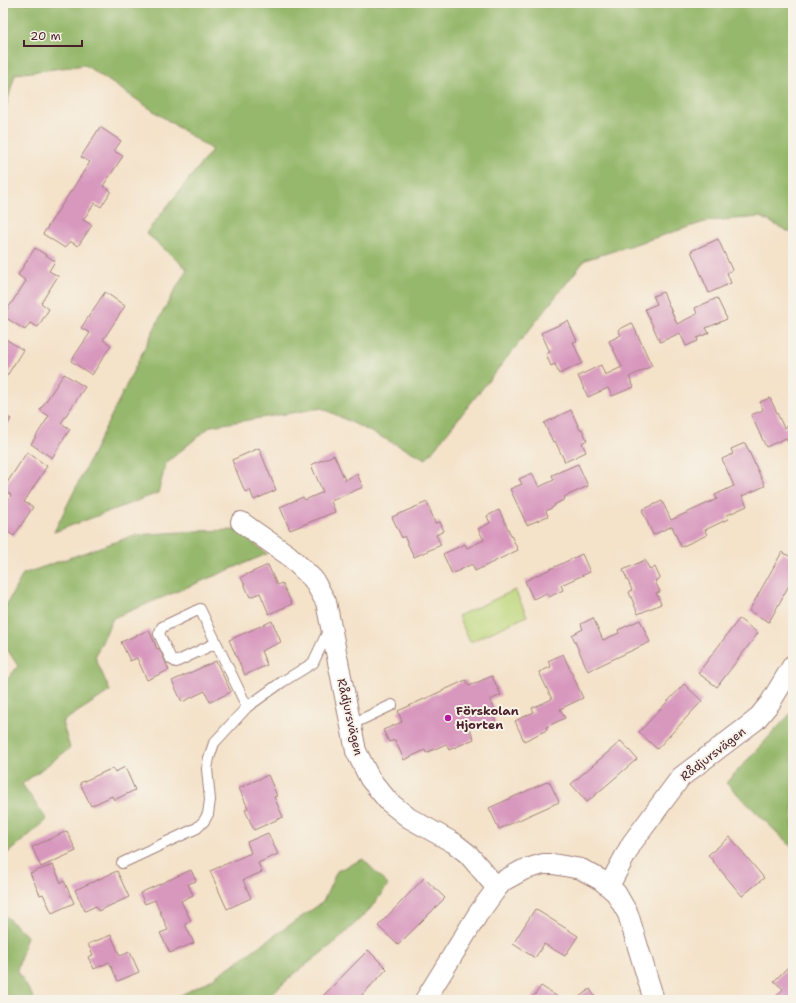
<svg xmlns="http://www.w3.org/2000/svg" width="796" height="1003" viewBox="0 0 796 1003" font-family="'Shantell Sans',sans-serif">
<rect width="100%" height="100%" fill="#f7f3e8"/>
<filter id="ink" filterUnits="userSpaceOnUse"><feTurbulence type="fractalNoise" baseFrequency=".025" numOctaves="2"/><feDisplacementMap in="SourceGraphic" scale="8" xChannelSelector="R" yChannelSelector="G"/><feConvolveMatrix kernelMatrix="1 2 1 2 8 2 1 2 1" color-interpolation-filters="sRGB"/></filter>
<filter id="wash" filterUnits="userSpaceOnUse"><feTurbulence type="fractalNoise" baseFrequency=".012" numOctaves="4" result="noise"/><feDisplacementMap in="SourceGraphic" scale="16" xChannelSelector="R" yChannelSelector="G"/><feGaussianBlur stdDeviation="0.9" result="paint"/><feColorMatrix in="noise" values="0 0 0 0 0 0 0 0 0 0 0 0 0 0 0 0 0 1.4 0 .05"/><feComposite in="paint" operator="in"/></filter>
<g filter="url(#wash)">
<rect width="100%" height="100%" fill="#f4e2c9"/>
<path fill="#bdd77c" stroke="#847b54" d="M515,590l12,26 -57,26 -12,-26z"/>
<path fill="#96b86c" stroke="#706c4c" d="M3,3h790v231l-32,-17 -53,4 -123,39 -159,199 -104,-51 -111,18 -45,37 -8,30 -104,39 106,-215 27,-48 -41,-36 66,-83 -127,-85 -70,9 -12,44z
M238,530l29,24 -154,64 -18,39 15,34 -48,31 8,26 -48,36 25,36 -44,37v-172l15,-19 -15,-23v-32l20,-37 112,-39 62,-4z
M793,711v137l-67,-65z
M363,859l25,26 -18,24 -32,31 -45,35 -28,25h-94l38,-19 114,-79 14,-31z
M3,914l24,22 -10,34 18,30h-32z"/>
<g id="blocks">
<path fill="#d898be" d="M100,127l21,14 -7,10 9,5 -20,30 8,5 -10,16 -6,-4 -12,17 9,5 -14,21 -8,-5 -5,7 -22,-14 47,-72 -9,-5z
M718,239l14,31 -5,3 4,10 -22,10 -18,-42z
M35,248l20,13 -6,10 9,5 -17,27 8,6 -11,18 -8,-4 -5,7 -22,-14 23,-35 -8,-6z
M105,292l20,14 -22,34 8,5 -19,30 -21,-14 19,-28 -9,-5z
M663,292l14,32 20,-10 -2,-6 22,-10 10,21 -21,9 3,5 -12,5 1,3 -12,5 -6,-13 -20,9 -15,-33 12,-5 -4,-8z
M568,321l9,20 -4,1 9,21 -23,11 -4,-10 -4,2 -5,-12 4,-2 -9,-19z
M632,323l20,43 -23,11 5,10 -22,9 -4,-8 -20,9 -10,-21 23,-11 4,10 17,-8 -13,-26 12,-6 -3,-5z
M4,338l19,12 -20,32v-43z
M64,374l21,13 -24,36 9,6 -18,29 -21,-14 18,-28 -9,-6z
M770,398l14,30 9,-4v29l-7,-15 -20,9 -15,-32 12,-5 -3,-8z
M571,410l9,20 2,-1 5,11 -5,3 4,9 -21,10 -10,-21 -2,1 -9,-19z
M3,414l8,5 -8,12z
M745,443l20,43 -23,10 5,10 -20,9 1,4 -23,11 2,5 -26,12 -9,-21 -19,9 -11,-25 20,-9 9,19 46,-21 -2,-4 19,-9 -12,-27 11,-5 -2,-5z
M259,448l17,42 -22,10 -4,-10 -5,2 -13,-32z
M27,452l20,14 -23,36 9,5 -19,29 -11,-7v-21l8,-13 -8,-6z
M334,455l11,25 12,-6 6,13 -32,14 4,11 -45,18 -10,-23 23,-10 2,3 18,-8 -12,-27z
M578,464l10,22 -24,11 1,2 -11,6 1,1 -9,5 2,5 -21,9 -17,-36 12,-5 -3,-5 13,-6 7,14 15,-7 -2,-5z
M427,502l8,21 5,-1 4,9 -8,4 5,10 -27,12 -10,-21 -2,2 -10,-21z
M499,510l19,40 -43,21 -3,-7 -20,10 -9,-20 22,-10 2,4 17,-8 -6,-11 12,-6 -3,-7z
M782,552l11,6v20l-24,44 -20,-11z
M582,554l8,18 -29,13 2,5 -14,7 -2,-4 -14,6 -8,-18z
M645,560l5,10 5,-3 5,11 -5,3 5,11 -4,1 5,11 -23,10 -9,-22 3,-2 -9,-20z
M268,565l9,20 5,-2 10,21 -23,10 -9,-21 -10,4 -9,-20z
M593,618l10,22 16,-7 -1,-3 22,-10 10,22 -62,29 -16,-36 11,-6 -2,-5z
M739,619l19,14 -41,54 -19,-14z
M272,621l9,21 -20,9 6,14 -22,10 -16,-35z
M149,630l8,19 2,-1 10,22 -22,10 -10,-22 -7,3 -9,-19z
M563,654l20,44 -23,11 5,9 -19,9 1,3 -23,11 -9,-20 19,-9 -2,-4 20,-9 -13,-27 12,-5 -3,-6z
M216,661l15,31 -21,10 -5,-11 -23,11 -10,-21z
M492,676l9,19 -11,5 7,13 -4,2 3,7 -10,5 -2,-5 -14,7 4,10 -25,11 -3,-6 -20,9 -1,-3 -21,10 -9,-20 -6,2 -6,-12 19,-8 -4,-11 68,-31 3,6z
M684,684l18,17 -45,48 -18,-17z
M621,741l16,18 -50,43 -16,-18z
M125,767l10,23 -21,10 -2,-4 -21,10 -11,-23 33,-15 2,4z
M268,775l9,21 -3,1 9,20 -29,13 -9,-20 3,-2 -9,-20z
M549,781l10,21 -60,27 -10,-21z
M67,831l9,20 -35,16 -9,-20z
M268,833l10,21 -20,9 4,9 -19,8 8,18 -24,11 -17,-38 41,-18 -4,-11z
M730,837l34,41 -22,18 -34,-41z
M53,865l8,18 3,-2 10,22 -22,10 -9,-19 -3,1 -10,-22z
M191,870l5,11 -8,3 5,11 -12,6 10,20 -6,3 9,19 -24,10 -10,-20 8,-3 -13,-30 -10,4 -5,-11z
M117,871l12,26 -31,14 -2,-5 -11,5 -10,-21z
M424,878l21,20 -47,47 -20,-19z
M535,909l43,27 -13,20 -21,-12 -9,14 -22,-14z
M111,935l9,21 10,-4 9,20 -21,9 -9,-19 -15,7 -6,-12 5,-2 -5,-11z
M368,950l19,19 -30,31h-34l-2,-2z
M793,962v38h-12l-4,-4 6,-7 -9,-8z
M541,986l17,11 -2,3h-25z
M590,989l7,11h-22z"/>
</g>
</g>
<g filter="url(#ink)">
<use href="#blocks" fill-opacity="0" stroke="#9f807a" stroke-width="1"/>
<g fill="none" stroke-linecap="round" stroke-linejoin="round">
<g stroke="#9f807a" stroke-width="12">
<path id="lane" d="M247,707l35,-25 31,-19 16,-34
M350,725l42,-20
M122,863l75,-35 7,-7 4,-7 2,-14 -3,-31 2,-11 5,-15 33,-36 -47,-98 -38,18 -3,7 12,25 5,3 40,-19"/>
</g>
<g stroke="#9f807a" stroke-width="22">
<path id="street" d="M241,522l47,33 25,24 13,23 30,149 14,28 19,23 20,16 45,25 14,11 29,34
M609,886l23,-43 49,-66 75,-57 14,-17 23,-38
M425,1000l53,-86 19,-26 6,-7 20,-11 20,-6h10l28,5 20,11 15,13 12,21 26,86"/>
</g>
<use href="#lane" stroke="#fff" stroke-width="10"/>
<use href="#street" stroke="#fff" stroke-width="20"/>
</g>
</g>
<circle fill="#b5179e" stroke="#f7f3e8" stroke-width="1.5" cx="448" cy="718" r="4"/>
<g text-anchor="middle" stroke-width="4" stroke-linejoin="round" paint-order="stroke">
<g font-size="12" font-weight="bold" fill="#4a1f2b" stroke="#f7f3e8" text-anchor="start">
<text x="456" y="715">Förskolan<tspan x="456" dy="14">Hjorten</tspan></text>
</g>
<g font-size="12" fill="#4a1f2b" stroke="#f7f3e8">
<text transform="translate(350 717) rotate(77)" y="4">Rådjursvägen</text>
<text transform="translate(713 754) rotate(-38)" y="4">Rådjursvägen</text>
</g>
</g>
<rect width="796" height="1003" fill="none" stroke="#f7f3e8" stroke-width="16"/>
<path d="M24 40v6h58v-6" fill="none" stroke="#4a1f2b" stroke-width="2"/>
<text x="30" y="40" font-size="12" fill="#4a1f2b" stroke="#f7f3e8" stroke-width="3" paint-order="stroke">20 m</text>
</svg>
